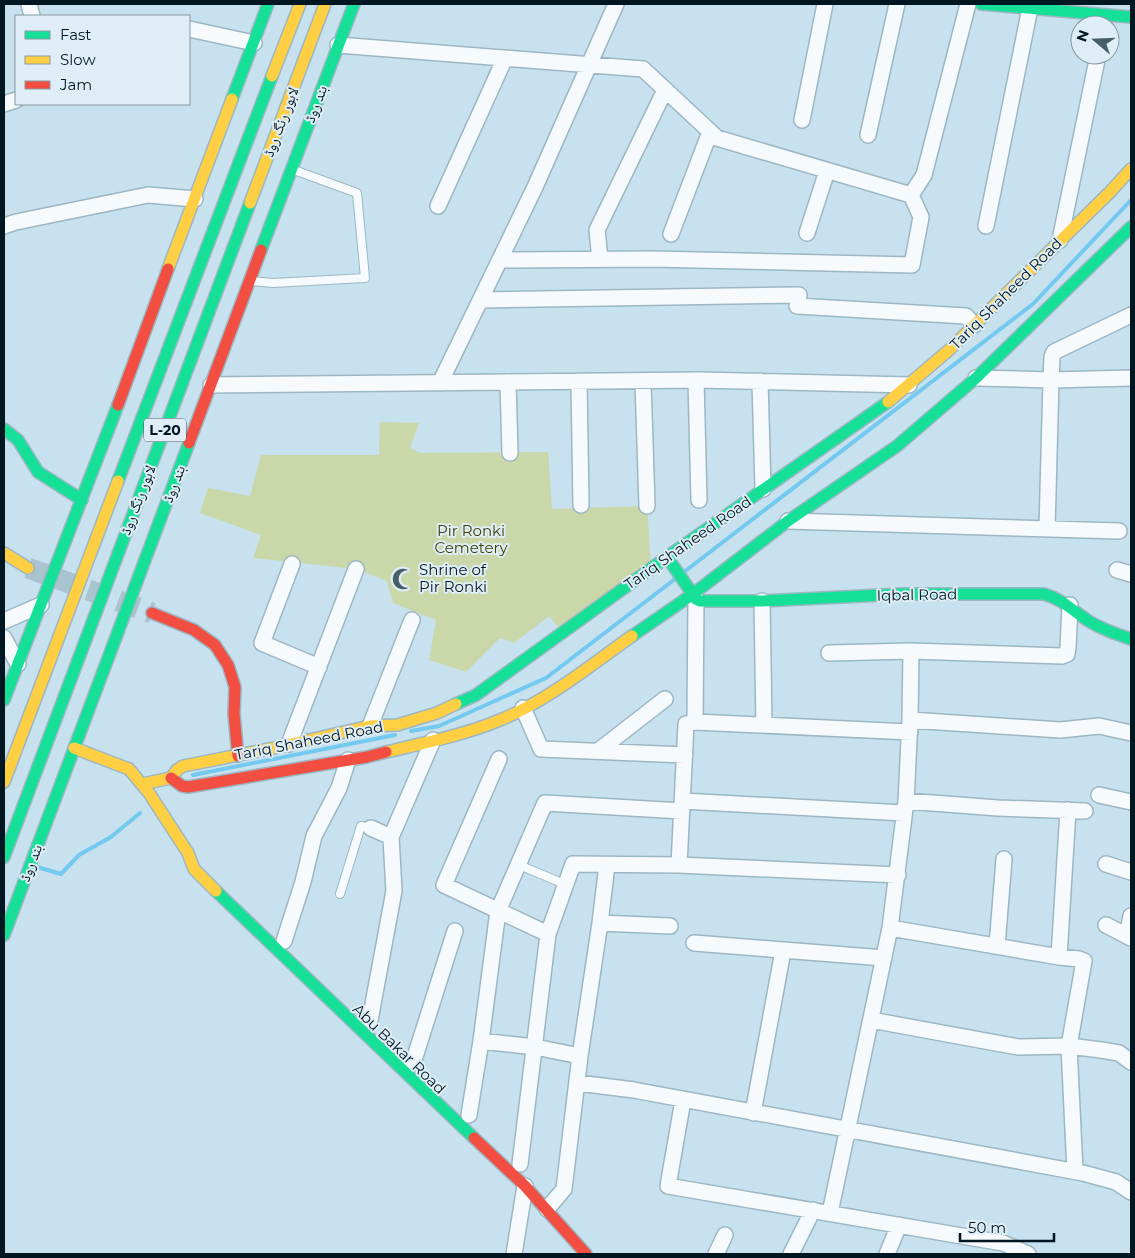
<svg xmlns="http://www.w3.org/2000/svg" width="1135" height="1258" viewBox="0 0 1135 1258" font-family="Montserrat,'Noto Naskh Arabic',sans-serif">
<rect width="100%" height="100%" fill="#c7e1ee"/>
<path fill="#c9d7a9" d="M380,422l39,1 -9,25 11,5 127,-1 4,57 95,-3 4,62 -88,65 -14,-17 -35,27 -14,-5 -34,34 -37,-12 7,-40 -43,-17 -6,-22 -31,-12 -103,-11 8,-23 -61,-22 8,-25 42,8 11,-41h118z"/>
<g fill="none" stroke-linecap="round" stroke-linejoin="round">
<path stroke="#73c9ef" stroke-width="4" d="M684,572l349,-268 98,-104
M411,731l28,-5 107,-48 129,-99
M193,775l202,-40
M37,867l24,7 18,-19 32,-18 29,-24"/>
<path stroke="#a9c3cf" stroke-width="21" stroke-dasharray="21 11" stroke-linecap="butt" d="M28,568l124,45"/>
<g stroke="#9bb7c4" stroke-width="10">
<path id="lane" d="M252,281l21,2 92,-5 -8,-85 -63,-23
M519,865l48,20
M340,894l21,-68 10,2"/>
</g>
<g stroke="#9bb7c4" stroke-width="18">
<path id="street" d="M29,4l3,12
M189,29l65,14
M338,45l305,24 74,69 194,57 10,22 -9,48 -259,-6 -153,1
M4,104l12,-4
M802,120l23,-116
M868,135l29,-131
M911,195l13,-20 44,-171
M438,206l67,-148
M4,226l12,-4 132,-27 47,4
M986,226l44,-218
M807,233l20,-62
M671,234l39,-102
M1060,240l38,-185
M600,259l-3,-29 68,-140
M481,300l318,-5 -2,11 169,10 8,9
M976,378l75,2 80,-2
M696,380l3,120
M579,381l2,124
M643,381l4,125
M760,381l3,108
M508,382l2,71
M440,383l95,-196 81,-183
M211,385l488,-5 210,5
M788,521l331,10
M1047,529l4,-149 1,-23 2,-5 77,-37
M292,564l-30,79 57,24
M1117,570l14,4
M762,601l2,124
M4,621l37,-16
M4,638l14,26
M829,653l82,-2 151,5 5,-2 1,-6 2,-43
M523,708l18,41 144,6
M910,720l150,10 39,-4 32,7
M695,722l1,-123
M370,726l42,-106
M289,744l67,-175
M598,751l67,-52
M499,759l-55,126 104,49
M1099,795l32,7
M683,801l221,12
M906,801l92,7 87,3
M391,837l42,-97
M1106,864l25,8
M679,865l7,-141 9,-2 215,10
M600,923l70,3
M1106,925l25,13
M890,928l169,29 20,2 5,2 -15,85 6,125
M1127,936l4,-20
M284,941l19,-59 11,-46 25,-48 9,-28
M694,943l190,15
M997,946l7,-87
M1059,957l9,-147
M370,1020l24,-129 -3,-54 -20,-9
M871,1020l147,27 51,-1 32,4 18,3 12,9
M481,1041l54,6 45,9
M413,1063l42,-132
M578,1083l56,7 449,83 33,9 15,10
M683,1100l-15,86 335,57 25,11
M753,1113l30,-162
M469,1115l12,-74 17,-130 47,-108 137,8
M520,1164l28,-230 25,-70 106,1 219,10
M547,1209l17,-20 16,-133 20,-133 7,-58
M830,1213l60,-285 16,-127 4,-81 1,-69
M514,1254l11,-68
M716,1254l9,-19
M791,1254l22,-44
M887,1254l12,-29"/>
</g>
<g stroke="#9bb7c4" stroke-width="14">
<path id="fast" d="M981,4l150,13
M232,99l36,-95
M261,250l93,-246
M4,429l14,11 20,32 44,28
M118,481l154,-405
M667,557l29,42 4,2h62l140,-7h142c18,5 28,16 43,26 14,9 29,14 44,19
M632,636l61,-42 95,-73 109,-75 79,-68 155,-151
M4,700l114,-295
M456,704l20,-9 191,-138 221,-155
M4,857l246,-654
M216,891l258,247
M4,935l185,-492"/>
</g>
<g stroke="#9bb7c4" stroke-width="14">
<path id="slow" d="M272,76l28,-72
M250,203l75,-199
M168,269l64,-170
M888,402l61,-52 161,-158 21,-23
M4,553l24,15
M74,748l55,21 20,24 39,60 6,16 22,22
M386,752c38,-9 78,-17 114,-32 47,-19 91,-55 132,-84
M4,782l114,-301
M142,784l29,-6 6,-8 6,-4 91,-18 96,-22 27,-1 40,-12 19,-9"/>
</g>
<g stroke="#9bb7c4" stroke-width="14">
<path id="jam" d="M118,405l50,-136
M189,443l72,-193
M152,613l42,17 21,15 13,20 7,22 -1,27 4,42
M171,778l11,8 6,1 179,-30 19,-5
M474,1138l51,48 61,68"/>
</g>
<use href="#lane" stroke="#f7fafc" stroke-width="8"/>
<use href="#street" stroke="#f7fafc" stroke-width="15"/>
<use href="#fast" stroke="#16e098" stroke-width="11"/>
<use href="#slow" stroke="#ffcf43" stroke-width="11"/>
<use href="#jam" stroke="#f24e42" stroke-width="11"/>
</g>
<defs>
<g id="mosque-bare" transform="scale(1.725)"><path d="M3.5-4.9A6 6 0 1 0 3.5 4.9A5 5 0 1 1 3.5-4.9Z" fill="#465e69" stroke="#dfeef6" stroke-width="2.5" paint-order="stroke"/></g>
</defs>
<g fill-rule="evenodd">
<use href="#mosque-bare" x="403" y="579"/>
</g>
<g text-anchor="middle" stroke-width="4" stroke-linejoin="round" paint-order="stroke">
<rect fill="#dfeef6" stroke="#435862" stroke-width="1" x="144" y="418.5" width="42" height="23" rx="4"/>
<g font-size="14" font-weight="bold" fill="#001722">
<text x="165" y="435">L-20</text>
</g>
<g font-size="15" fill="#001722" stroke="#dfeef6">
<text transform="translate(316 104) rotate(-69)" y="5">بند روڈ</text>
<text transform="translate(281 122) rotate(-69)" y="5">لاہور رنگ روڈ</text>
<text transform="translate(1006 294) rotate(-45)" y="5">Tariq Shaheed Road</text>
<text transform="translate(174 484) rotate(-69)" y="5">بند روڈ</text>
<text transform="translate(138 500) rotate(-69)" y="5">لاہور رنگ روڈ</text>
<text transform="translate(688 543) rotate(-35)" y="5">Tariq Shaheed Road</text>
<text transform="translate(917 595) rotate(-1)" y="5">Iqbal Road</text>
<text transform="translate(309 741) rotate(-11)" y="5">Tariq Shaheed Road</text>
<text transform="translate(31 863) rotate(-69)" y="5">بند روڈ</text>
<text transform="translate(399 1049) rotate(44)" y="5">Abu Bakar Road</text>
</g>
<g font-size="15" fill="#3e3e06" stroke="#dfeef6">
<text x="471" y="536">Pir Ronki<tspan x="471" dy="17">Cemetery</tspan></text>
</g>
<g font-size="15" fill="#001722" stroke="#dfeef6" text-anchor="start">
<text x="419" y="575">Shrine of<tspan x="419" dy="17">Pir Ronki</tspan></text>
</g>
</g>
<rect width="1135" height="1258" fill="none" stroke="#001722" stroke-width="10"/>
<rect x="15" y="15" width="175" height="90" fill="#dfeef6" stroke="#8698a1"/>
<rect x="25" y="31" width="25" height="8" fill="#16e098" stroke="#8698a1"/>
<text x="60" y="40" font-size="15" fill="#001722">Fast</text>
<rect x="25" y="56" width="25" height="8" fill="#ffcf43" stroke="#8698a1"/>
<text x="60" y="65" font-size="15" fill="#001722">Slow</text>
<rect x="25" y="81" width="25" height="8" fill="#f24e42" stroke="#8698a1"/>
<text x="60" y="90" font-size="15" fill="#001722">Jam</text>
<g transform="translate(1095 40) rotate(289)"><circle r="24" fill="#dfeef6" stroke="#8698a1"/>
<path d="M0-4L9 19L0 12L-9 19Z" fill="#465e69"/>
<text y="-8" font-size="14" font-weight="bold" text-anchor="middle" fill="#001722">N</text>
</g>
<path d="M960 1233v8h94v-8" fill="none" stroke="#001722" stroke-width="2.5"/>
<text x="968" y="1233" font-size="15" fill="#001722" stroke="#dfeef6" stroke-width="4" paint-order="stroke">50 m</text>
</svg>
